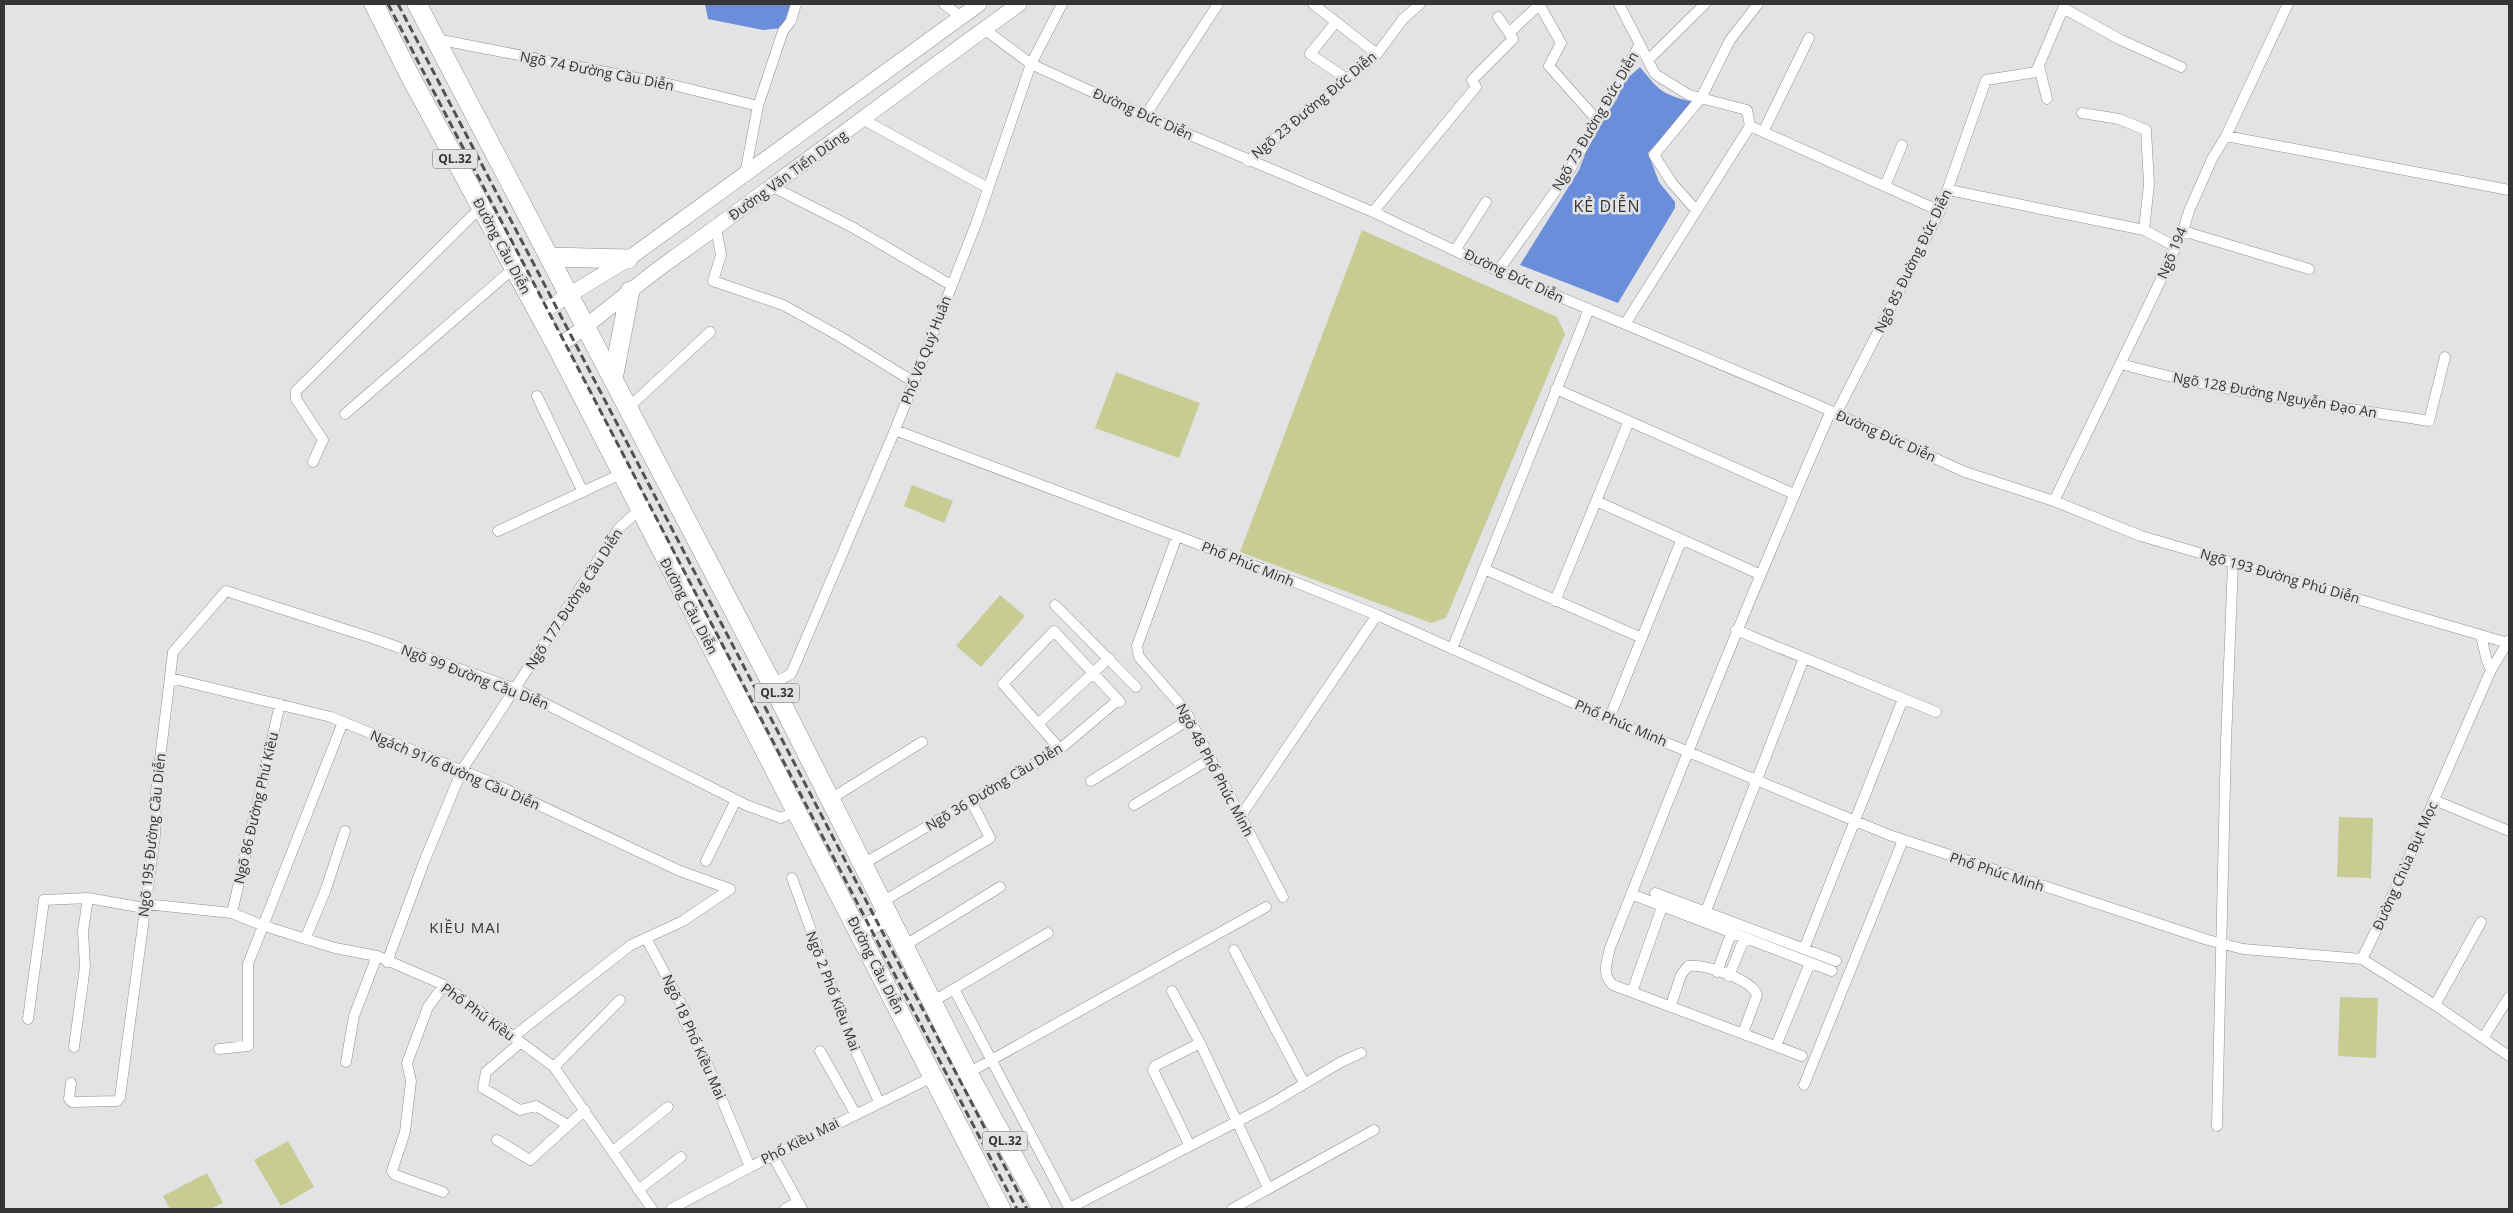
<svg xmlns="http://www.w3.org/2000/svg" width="2513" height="1213" viewBox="0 0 2513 1213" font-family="'Open Sans',sans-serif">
<rect width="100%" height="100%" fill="#e3e3e6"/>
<path fill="#c7cc92" d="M1362,230l195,87 8,17 -119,284 -15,5 -191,-71z
M1116,372l84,31 -21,55 -84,-30z
M912,485l41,16 -9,22 -40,-17z
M1000,595l25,21 -44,51 -25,-21z
M2339,817l34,1 -2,60 -34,-1z
M2340,997l38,1 -2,60 -38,-2z
M288,1141l26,46 -33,19 -27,-46z
M207,1173l16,30 -13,6h-40l-7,-13z"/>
<path fill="#6a8ed9" d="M705,4h86l-9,24 -19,2 -55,-11z
M1640,67c20,25 22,27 53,35l-45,51 11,29 16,20v6l-57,95 -98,-38 59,-95 15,-38 23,-33 4,-15z"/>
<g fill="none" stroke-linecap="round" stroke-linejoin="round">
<g stroke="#909093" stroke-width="11">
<path id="street" d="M944,4l17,13
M1313,4l64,50
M1539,4l22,39 -12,23 48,54
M1619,4l36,70 34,21 58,15 3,16
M2063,8l58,32 60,27
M1498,17l11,16
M1336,22l-26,32 37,25
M984,29l47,35 114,52 228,96 125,59 315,132 152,69 89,29 87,35 367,107
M436,39l237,46 85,21
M1648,60l57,-56
M2039,66l8,33
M2082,113l37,6 27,11 3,54 -5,46
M1145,116l73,-112
M864,120l124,68
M1750,126l190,85
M1763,132l46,-94
M2226,136l283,54
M1248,161l129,-107 26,-35 17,-15
M745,174l13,-68 25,-75 8,-10 5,-17
M1885,186l17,-41
M773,187l79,40 99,58
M1949,190l195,40 32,17
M1696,210l-24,-27 -18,-28 47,-57 29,-58 28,-36
M1373,212l103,-125 -4,-7 41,-41 -4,-6 30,-28
M716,228l5,27 -8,26 70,24 56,31 75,46
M2183,231l126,38
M1456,249l30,-47
M1498,271l69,-96 73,-131
M1625,324l125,-198
M2121,364c101,28 205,41 308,57l16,-64
M1556,389l238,105
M537,396l46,96
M628,408l82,-76
M345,414l169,-146
M1836,414l104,-203 46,-131 50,-8 29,-68
M895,430l327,123 155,62 232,104 280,116 319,105 35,9 119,10
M313,462l10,-22 -27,-41v-8l185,-184
M1596,501l163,73
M2054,501l102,-211 27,-59 6,-20 23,-52 14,-23 62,-132
M498,531l123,-57
M1177,536l-40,110 2,11 46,53 98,187
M1484,569l158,69
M1555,601l74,-180
M1055,605l81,82
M1736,630l200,82
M2481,636l6,25 4,9
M2509,640l-18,30 -106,242 -23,47 73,46 74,51
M1452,649l137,-340
M170,678l161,39 159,65 190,89 50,18
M772,684l19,-10 104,-244 81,-206 55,-160 31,-60
M1609,719l72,-178
M1038,724l71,-66
M1060,749l-57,-65 51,-53 66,71
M1091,781l99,-62
M829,800l93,-58
M2434,800l75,31
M1134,805l76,-46
M1240,817l137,-202
M706,861l30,-61
M863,864l197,-115 58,-49
M792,878l60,165 27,59
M1655,893l181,68
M1631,894l201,77
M882,902l108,-64 -19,-37
M145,904l87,9 32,13 71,22 42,8 67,29 110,82 98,142
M1706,911l98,-253
M232,913l48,-209
M306,937l20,-48 19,-58
M646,938l39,73 -3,5 23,43 45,108
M904,946l96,-59
M1804,949l99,-250
M1234,950l70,133
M387,962l37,-100 38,-92 157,-242 20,-18
M1717,972l14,-38
M1729,976l15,-37
M954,989l116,220
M1172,991l28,52 68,145
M1632,992l30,-85
M932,1002l116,-69
M1671,1005l10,-30 7,-9c17,-2 63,13 69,29l-14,38
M2435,1005l46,-83
M28,1019l16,-119 44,-2 56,10
M514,1036l117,-91 52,-24 47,-32
M2483,1038l26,-41
M520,1043l-34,29 -3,16 37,22 16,-4 32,19
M1776,1046l34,-83
M74,1047l11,-80 -2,-36 5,-33
M219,1049l29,-3v-82l95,-242
M820,1051l35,62
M1802,1056l-189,-71c-12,-11 -6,-22 -3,-37 71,-180 143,-360 221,-537
M346,1062l8,-46 23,-60
M554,1067l66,-67
M968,1073l298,-166
M71,1083l-2,16 3,3 45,-1 3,-4 35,-262 1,-43 17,-140 53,-61 149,48 141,50 230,116 35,13 15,-7
M1804,1085l99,-245
M2217,1126l9,-384 7,-179
M497,1140l33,20 55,-50
M1190,1146l-37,-76 2,-4 45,-23
M613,1151l55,-44
M773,1156l29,53
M638,1190l43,-33
M443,1192l-48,-17 -3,-4 13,-39 6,-51 -4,-18 21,-56 16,-22
M671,1209l79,-42 182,-90
M785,1209l13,-7
M1068,1209l199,-103 74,-44 20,-9
M1232,1209l142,-79"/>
</g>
<g stroke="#909093" stroke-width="16">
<path id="secondary" d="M538,314l90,-55 351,-255
M557,347c39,-26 73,-58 111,-85 118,-85 233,-173 351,-258"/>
</g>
<g stroke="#909093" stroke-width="20">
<path id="highway" d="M374,4l36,72 147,271 444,862
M417,4l355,680 196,389 74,136
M550,257l78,2
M613,379l17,-88
M859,931l30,-15"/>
</g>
<use href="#street" stroke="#fff" stroke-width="10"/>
<use href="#secondary" stroke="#fff" stroke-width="15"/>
<use href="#highway" stroke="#fff" stroke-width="19"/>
<path stroke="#525254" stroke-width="3" stroke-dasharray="8 4" stroke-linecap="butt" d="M388,4l629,1205
M398,4l629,1205"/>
</g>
<g text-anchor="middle" stroke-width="5" stroke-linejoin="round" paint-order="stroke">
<g fill="#e3e3e6" stroke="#69696b" stroke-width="1">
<rect x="432.5" y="149.5" width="45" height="19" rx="4"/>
<rect x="754.5" y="683.5" width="45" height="19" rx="4"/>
<rect x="982.5" y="1131.5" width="45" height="19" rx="4"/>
</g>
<g font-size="12" font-weight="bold" fill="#353536">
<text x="455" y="163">QL.32</text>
<text x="777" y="697">QL.32</text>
<text x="1005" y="1145">QL.32</text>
</g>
<g font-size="14" fill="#353536" stroke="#e3e3e6">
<text transform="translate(597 71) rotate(11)" y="5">Ngõ 74 Đường Cầu Diễn</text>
<text transform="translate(1314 105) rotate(-40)" y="5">Ngõ 23 Đường Đức Diễn</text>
<text transform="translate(1143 114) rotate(24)" y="5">Đường Đức Diễn</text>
<text transform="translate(1595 121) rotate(-60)" y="5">Ngõ 73 Đường Đức Diễn</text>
<text transform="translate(788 175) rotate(-36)" y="5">Đường Văn Tiến Dũng</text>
<text transform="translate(502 246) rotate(62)" y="5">Đường Cầu Diễn</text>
<text transform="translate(2172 253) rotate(-67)" y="5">Ngõ 194</text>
<text transform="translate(1913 261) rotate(-64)" y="5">Ngõ 85 Đường Đức Diễn</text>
<text transform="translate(1514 276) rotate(25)" y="5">Đường Đức Diễn</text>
<text transform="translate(926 350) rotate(-69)" y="5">Phố Võ Quý Huân</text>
<text transform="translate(2275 395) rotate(10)" y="5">Ngõ 128 Đường Nguyễn Đạo An</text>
<text transform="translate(1886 436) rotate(24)" y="5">Đường Đức Diễn</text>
<text transform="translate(1248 564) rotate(22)" y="5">Phố Phúc Minh</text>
<text transform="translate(2280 576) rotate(16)" y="5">Ngõ 193 Đường Phú Diễn</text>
<text transform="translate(574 599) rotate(-57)" y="5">Ngõ 177 Đường Cầu Diễn</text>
<text transform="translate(689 606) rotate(62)" y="5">Đường Cầu Diễn</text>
<text transform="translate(475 677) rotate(21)" y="5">Ngõ 99 Đường Cầu Diễn</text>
<text transform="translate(1621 723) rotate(23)" y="5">Phố Phúc Minh</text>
<text transform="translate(455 770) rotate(23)" y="5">Ngách 91/6 đường Cầu Diễn</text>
<text transform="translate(1215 770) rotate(62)" y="5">Ngõ 48 Phố Phúc Minh</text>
<text transform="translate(994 787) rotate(-31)" y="5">Ngõ 36 Đường Cầu Diễn</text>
<text transform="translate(256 808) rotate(-77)" y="5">Ngõ 86 Đường Phú Kiều</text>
<text transform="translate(152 835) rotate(-84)" y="5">Ngõ 195 Đường Cầu Diễn</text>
<text transform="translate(2405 866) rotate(-66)" y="5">Đường Chùa Bụt Mọc</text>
<text transform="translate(1997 872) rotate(18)" y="5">Phố Phúc Minh</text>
<text transform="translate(876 965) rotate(63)" y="5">Đường Cầu Diễn</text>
<text transform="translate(833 991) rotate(69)" y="5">Ngõ 2 Phố Kiều Mai</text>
<text transform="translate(478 1012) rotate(36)" y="5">Phố Phú Kiều</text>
<text transform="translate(694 1037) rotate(66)" y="5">Ngõ 18 Phố Kiều Mai</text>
<text transform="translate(800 1141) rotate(-27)" y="5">Phố Kiều Mai</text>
</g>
<g font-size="15" letter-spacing="1" fill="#353536" stroke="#e3e3e6">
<text x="465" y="933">KIỀU MAI</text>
</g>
<g font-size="16" letter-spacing="1" fill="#353536" stroke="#e3e3e6">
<text x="1607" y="212">KẺ DIỄN</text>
</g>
</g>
<rect width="2513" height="1213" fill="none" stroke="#353536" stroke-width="10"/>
</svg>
